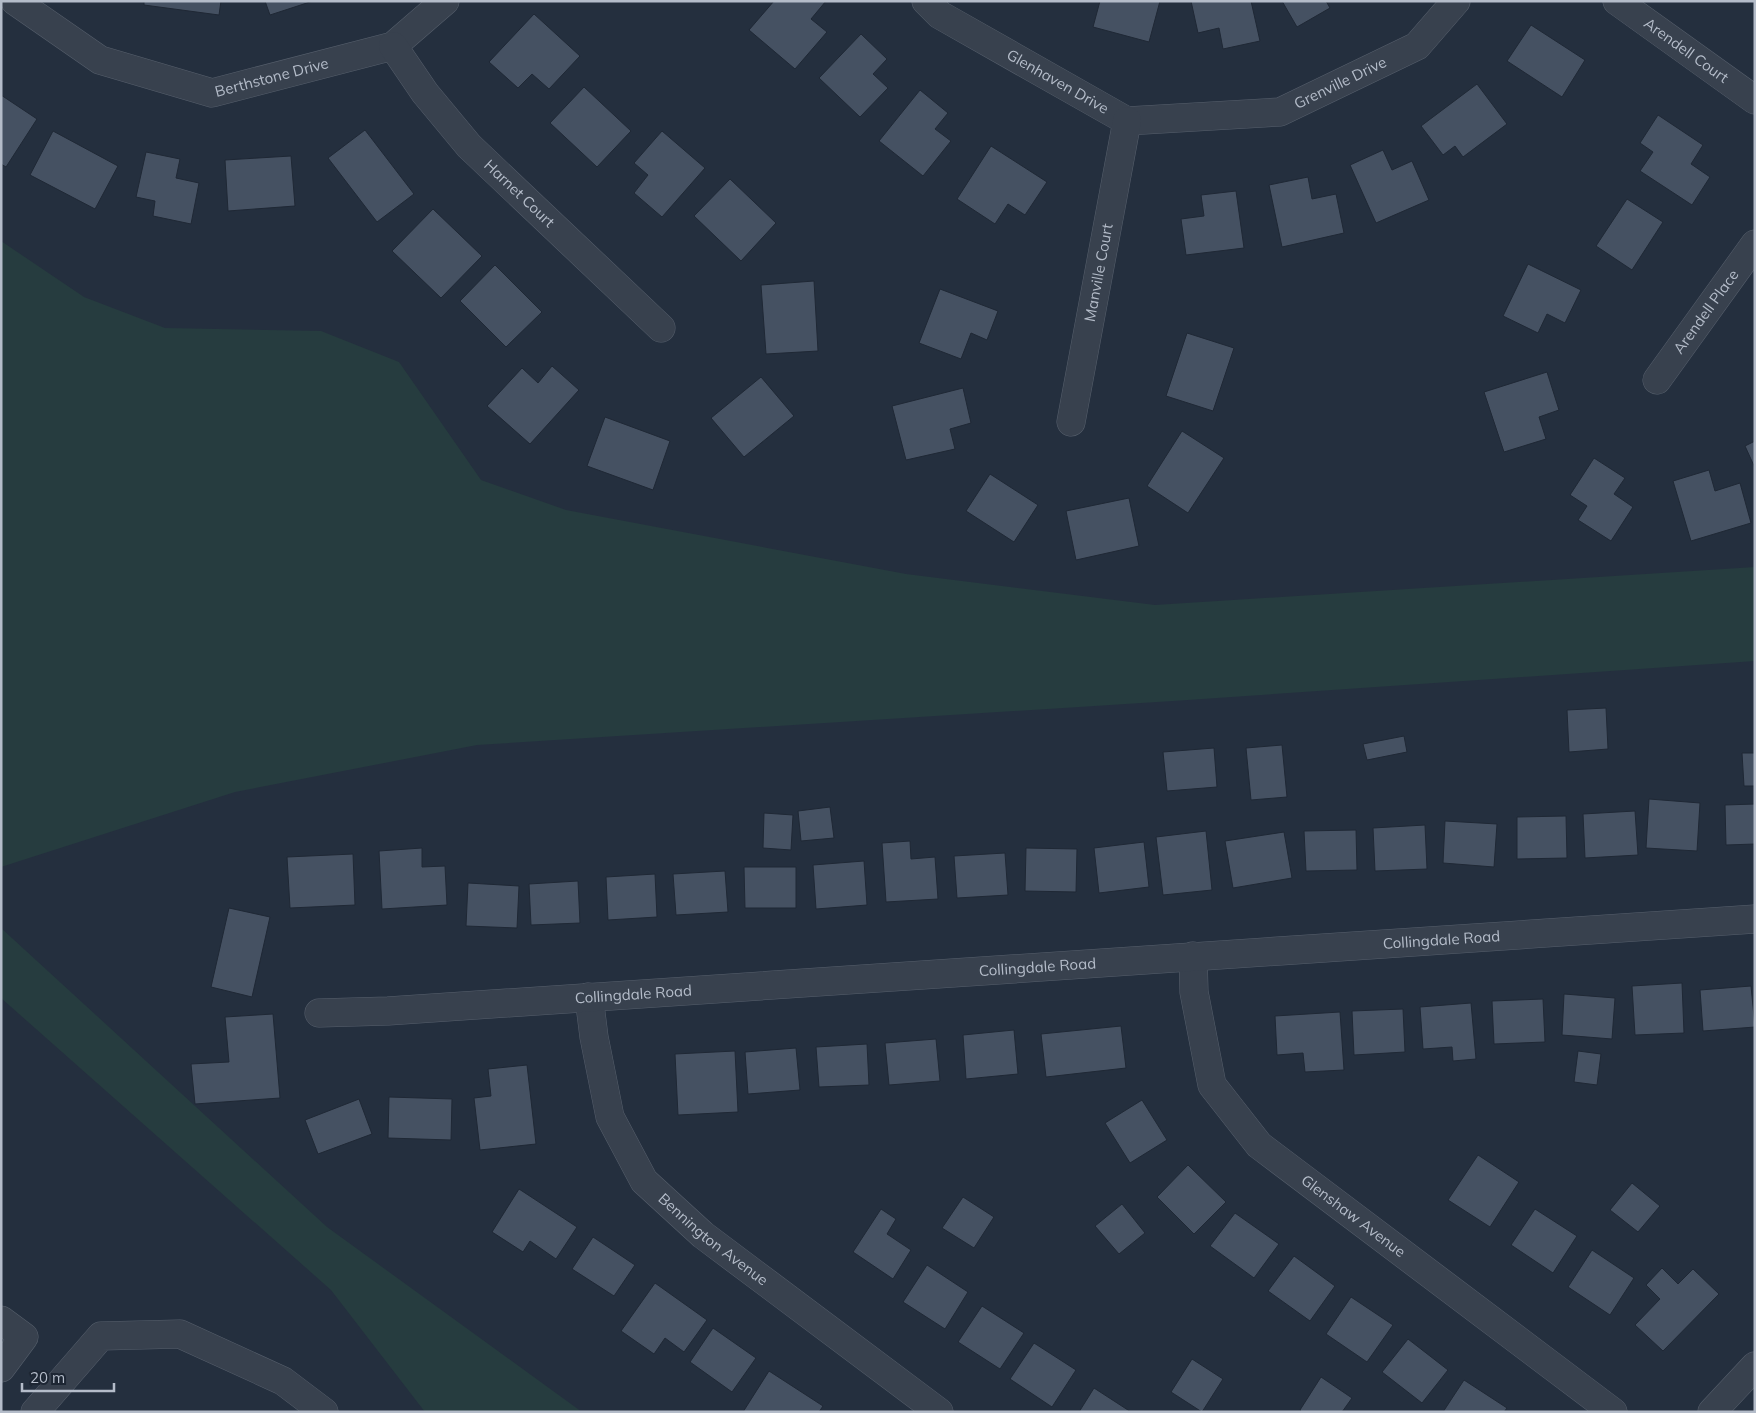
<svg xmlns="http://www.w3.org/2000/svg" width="1756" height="1413" viewBox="0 0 1756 1413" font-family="Mulish,sans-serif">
<rect width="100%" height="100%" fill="#242f3e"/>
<path fill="#263c3f" d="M1,241l83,56 81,31 156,3 78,31 82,118 85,30 340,64 249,31 600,-38v94l-582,40 -696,44 -242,47 -234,75z
M1,928l326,299 255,185h-157l-94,-122 -330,-292z"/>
<path fill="#455162" stroke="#1f2835" d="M144,1h77l-2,14 -75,-10z
M265,1h48l-43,14z
M774,1h52l-15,18 16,13 -32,37 -46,-39z
M1100,1h60l-11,41 -56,-15z
M1191,1h60l9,40 -37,8 -4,-21 -21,5z
M1282,1h44l4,7 -33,19z
M534,14l46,42 -31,33 -17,-15 -14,14 -29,-26z
M1531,25l54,35 -23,37 -55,-36z
M861,34l26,25 -14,15 15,14 -28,29 -41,-39z
M1477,84l30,40 -44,33 -8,-11 -12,9 -22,-29z
M584,87l47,44 -34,36 -47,-44z
M920,90l28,23 -13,16 16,12 -28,35 -44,-35z
M1,95l36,24 -31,48 -5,-3z
M1658,115l45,30 -12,19 19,13 -18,28 -52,-34 13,-19 -13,-9z
M365,130l49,64 -37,28 -49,-64z
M53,131l65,35 -23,43 -65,-34z
M662,131l43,37 -43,49 -28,-24 14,-18 -14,-12z
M991,146l56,36 -22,33 -17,-11 -13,20 -38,-25z
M1383,150l9,20 20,-9 17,39 -53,23 -26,-58z
M146,152l34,7 -4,19 23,5 -8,41 -38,-8 2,-15 -19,-4z
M291,156l4,50 -67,5 -3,-51z
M1308,177l4,22 24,-5 8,39 -62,14 -13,-62z
M730,179l46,44 -35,38 -47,-45z
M1236,191l8,57 -58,7 -5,-36 23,-3 -3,-21z
M1627,199l36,23 -31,48 -36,-24z
M433,209l49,47 -41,42 -49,-47z
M1528,264l53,26 -16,33 -18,-9 -9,19 -35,-17z
M495,265l47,47 -36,35 -46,-46z
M814,281l4,70 -52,3 -5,-69z
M940,289l58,22 -11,29 -16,-7 -10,26 -42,-16z
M1187,333l47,15 -21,63 -47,-15z
M552,366l27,24 -49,54 -43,-38 35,-38 16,15z
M1547,372l12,38 -20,7 7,22 -42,13 -20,-60z
M761,377l33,39 -50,41 -33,-39z
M963,388l8,35 -21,6 5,20 -49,11 -14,-54z
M605,417l65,24 -17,49 -66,-24z
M1182,431l42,27 -36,55 -41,-27z
M1755,441v27l-10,-22z
M1594,458l31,20 -11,16 19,13 -22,34 -33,-21 9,-14 -17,-11z
M1709,470l6,21 25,-8 11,40 -60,18 -18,-60z
M990,474l48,31 -24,37 -48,-31z
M1129,498l10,48 -63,14 -10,-49z
M1606,708l2,41 -39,3 -2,-42z
M1404,736l3,16 -40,8 -4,-16z
M1282,745l5,52 -36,3 -5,-52z
M1214,748l3,39 -50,4 -4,-39z
M1742,753h13v33h-11z
M1649,799l51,4 -3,48 -51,-3z
M1755,804v40l-29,1 -1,-40z
M830,807l4,31 -33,3 -3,-30z
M1635,811l3,44 -53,3 -2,-44z
M764,813l29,2 -2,35 -28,-2z
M1566,816l1,42 -50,1v-42z
M1445,821l52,3 -3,43 -51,-4z
M1425,825l2,44 -52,2 -2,-43z
M1356,830l1,40 -51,1 -2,-40z
M1206,831l6,59 -49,5 -7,-58z
M1284,832l8,46 -59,10 -8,-47z
M910,841l1,18 24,-2 3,42 -52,3 -4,-59z
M1144,842l5,45 -50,6 -5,-45z
M422,848v19l23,-1 2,39 -65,4 -3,-58z
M1026,848l51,1 -1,43 -51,-1z
M1005,853l3,42 -51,3 -3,-42z
M353,854l2,51 -65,3 -3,-51z
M864,861l3,44 -51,4 -3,-44z
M744,867h52v41h-51z
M725,871l3,41 -52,3 -3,-41z
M655,874l2,43 -49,3 -2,-43z
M578,881l2,42 -49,2 -2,-41z
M468,883l51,3 -2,42 -51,-2z
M229,908l41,9 -18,80 -41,-10z
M1682,983l2,50 -49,2 -3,-49z
M1751,986l4,41 -52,4 -3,-41z
M1564,994l51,4 -3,41 -50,-4z
M1543,999l2,43 -51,2 -2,-43z
M1471,1003l5,56 -23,2 -1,-14 -29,2 -3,-42z
M1403,1009l2,43 -51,3 -2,-44z
M1340,1012l4,58 -39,2 -2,-19 -26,2 -2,-39z
M273,1014l7,84 -85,6 -4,-40 38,-2 -4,-45z
M1121,1026l5,42 -80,9 -5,-43z
M1014,1030l4,44 -52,5 -3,-44z
M936,1039l4,42 -51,4 -4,-42z
M867,1044l2,41 -50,2 -3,-40z
M796,1048l4,42 -52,4 -3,-42z
M735,1051l3,61 -60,3 -3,-61z
M1578,1051l23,3 -4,31 -23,-3z
M527,1065l9,79 -56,6 -6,-52 17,-2 -3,-27z
M389,1097l63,2 -1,41 -63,-2z
M359,1099l13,35 -54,20 -13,-34z
M1142,1100l25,40 -37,23 -25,-40z
M1478,1155l41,27 -29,45 -42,-27z
M1188,1165l38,37 -32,32 -37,-37z
M1632,1183l28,23 -22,26 -28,-22z
M519,1189l58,38 -21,32 -26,-18 -7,11 -31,-20z
M963,1197l31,20 -20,31 -32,-20z
M1122,1204l23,29 -26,21 -24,-28z
M881,1209l15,10 -9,15 24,16 -18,29 -40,-27z
M1535,1209l42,27 -24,37 -42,-28z
M1235,1213l44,31 -25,34 -44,-32z
M593,1237l42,28 -21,31 -42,-27z
M1592,1250l42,28 -24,37 -42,-28z
M1294,1256l41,30 -25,35 -42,-30z
M927,1265l41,27 -23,37 -42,-27z
M1662,1268l16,16 15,-15 26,25 -56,57 -28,-26 25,-26 -14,-14z
M655,1283l52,37 -23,32 -19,-14 -11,16 -33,-23z
M1351,1297l42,28 -26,37 -41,-28z
M982,1306l42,27 -24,36 -42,-27z
M713,1328l43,30 -24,34 -42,-30z
M1408,1339l40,31 -26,33 -40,-31z
M1034,1343l42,27 -24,37 -42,-28z
M1192,1359l31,20 -21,33 -31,-20z
M769,1371l54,35 -4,6h-76z
M1321,1377l31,21 -10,14h-40l-2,-2z
M1464,1380l43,28 -3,4h-61z
M1094,1388l37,24h-52z"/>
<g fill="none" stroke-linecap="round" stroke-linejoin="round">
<g stroke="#565f6c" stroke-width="29">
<g id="minor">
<path id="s1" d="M15,1l85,59 112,33 181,-47 52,-45"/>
<path id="s2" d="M926,1l14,14 187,106 153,-9 137,-66 39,-45"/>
<path id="s3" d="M1617,1l138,99"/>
<path id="s4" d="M393,46l32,47 44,53 192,182"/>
<path id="s5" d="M1657,380l98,-136"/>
<path id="s6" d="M1071,422l56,-301"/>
<path id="s7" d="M1193,956l1,36 18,93 47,60 354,267"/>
<path id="s8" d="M589,997l5,40 16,80 34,64 59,54 236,177"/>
<path id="s9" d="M319,1013l69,-2 1367,-92"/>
<path d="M1,1320l23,17 -23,31"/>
<path d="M35,1412l66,-76 79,-2 103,47 41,31"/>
<path d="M1712,1412l43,-46"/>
</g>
</g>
<use href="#minor" stroke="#38414e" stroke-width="28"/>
</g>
<g text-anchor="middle" stroke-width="5" stroke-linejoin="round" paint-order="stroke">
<g font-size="15" fill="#b4bcc9" stroke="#1d2633">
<text dy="5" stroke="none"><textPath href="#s3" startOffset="85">Arendell Court</textPath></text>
<text dy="5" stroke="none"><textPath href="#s1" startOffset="282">Berthstone Drive</textPath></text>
<text dy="5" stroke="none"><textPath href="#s2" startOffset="155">Glenhaven Drive</textPath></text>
<text dy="5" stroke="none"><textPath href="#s2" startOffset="455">Grenville Drive</textPath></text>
<text dy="5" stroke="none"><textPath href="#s4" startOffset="195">Harnet Court</textPath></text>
<text dy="5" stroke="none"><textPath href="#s6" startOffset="152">Manville Court</textPath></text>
<text dy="5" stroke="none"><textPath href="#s5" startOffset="84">Arendell Place</textPath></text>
<text dy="5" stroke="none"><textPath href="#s9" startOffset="1125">Collingdale Road</textPath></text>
<text dy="5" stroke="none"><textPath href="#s9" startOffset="720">Collingdale Road</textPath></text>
<text dy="5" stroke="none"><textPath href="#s9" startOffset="315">Collingdale Road</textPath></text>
<text dy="5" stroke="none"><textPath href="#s7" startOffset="325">Glenshaw Avenue</textPath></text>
<text dy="5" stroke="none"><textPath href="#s8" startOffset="285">Bennington Avenue</textPath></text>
</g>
</g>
<rect width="1756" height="1413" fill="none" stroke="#b4bcc9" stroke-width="5"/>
<path d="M22 1383v8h92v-8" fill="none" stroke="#b4bcc9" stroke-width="2.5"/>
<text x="30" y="1383" font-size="15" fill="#b4bcc9" stroke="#1d2633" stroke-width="4" paint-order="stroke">20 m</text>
</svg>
